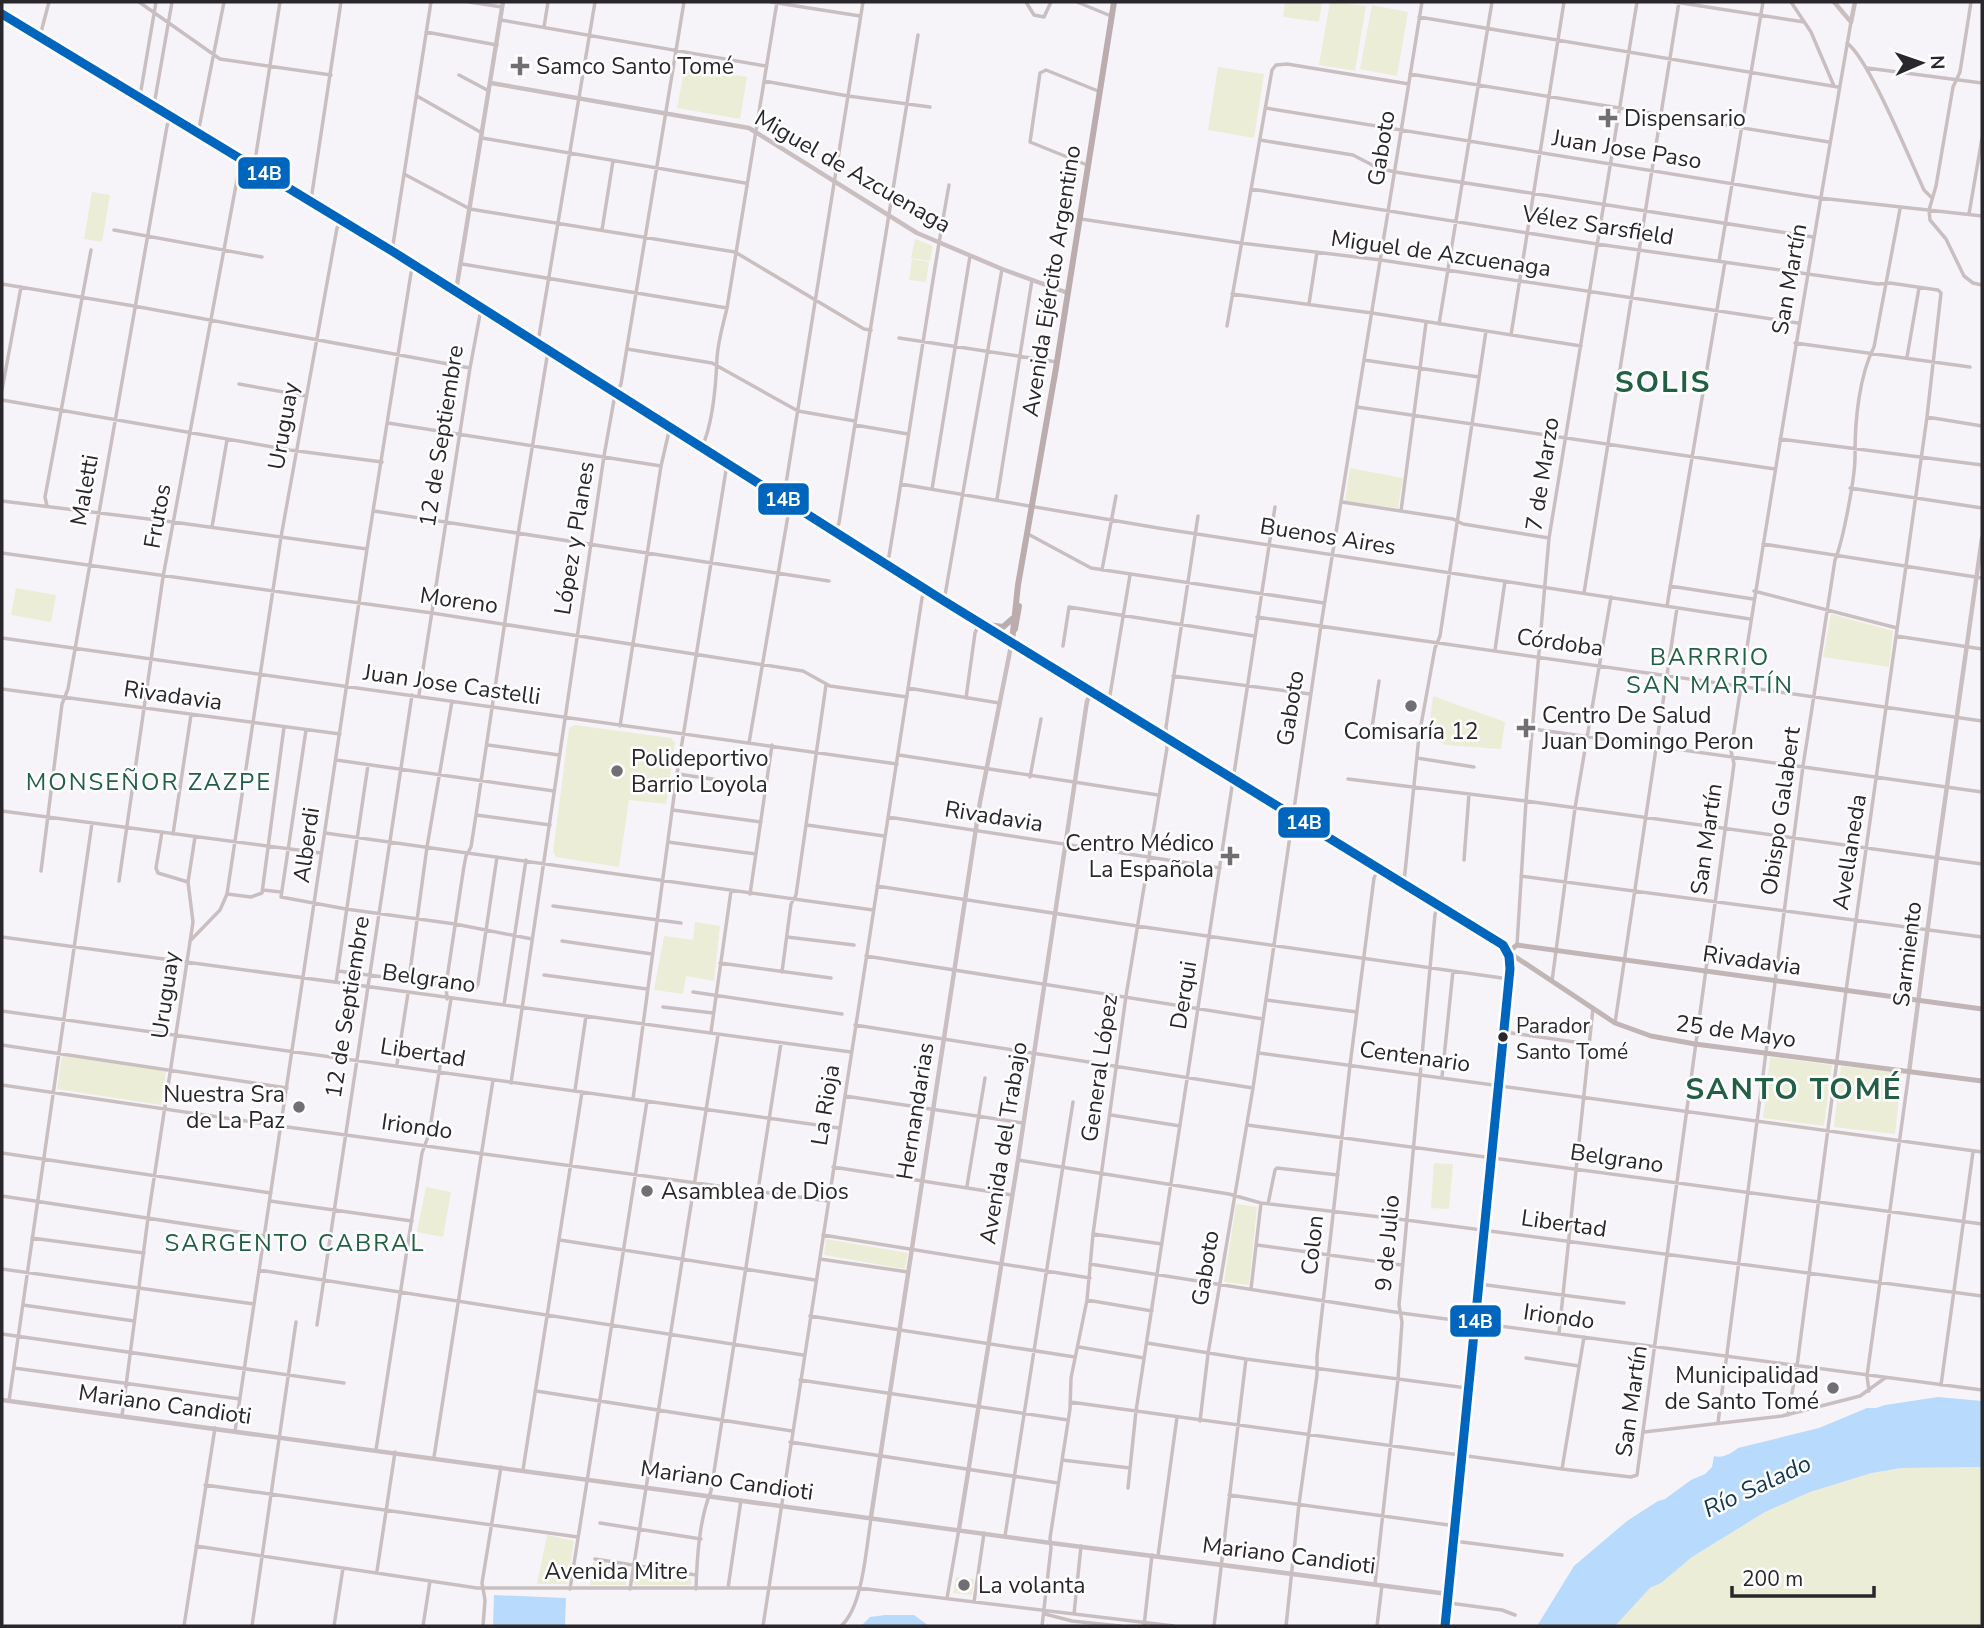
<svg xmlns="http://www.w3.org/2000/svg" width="1984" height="1628" viewBox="0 0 1984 1628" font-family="'Nunito Sans',sans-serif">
<rect width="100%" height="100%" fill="#f7f4f9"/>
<path fill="#ebedd7" d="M1285,2h37l-3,20 -36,-5z
M1330,2l36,4 -11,65 -36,-6z
M1372,5l36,7 -11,64 -37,-7z
M685,66l62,11 -7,42 -63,-11z
M1218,67l46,7 -10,64 -46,-8z
M92,192l18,3 -8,47 -18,-3z
M915,239l18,7 -3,15 -19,-3z
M912,259l17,3 -3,20 -17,-2z
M1350,468l53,10 -5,30 -53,-7z
M16,588l40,7 -5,27 -40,-7z
M1831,614l62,17 -4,36 -66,-10z
M1433,696l72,26 -4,27 -55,-4 -18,-9z
M575,725l96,13 4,5 -9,61 -37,-4 -10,67 -63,-10 -3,-5 16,-124z
M695,922l25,4 -6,55 -28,-5 -3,18 -29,-4 10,-54 29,4z
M62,1056l104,15 -5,34 -104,-16z
M1770,1057l62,8 -8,61 -61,-8z
M1841,1066l61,7 -7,61 -61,-7z
M1434,1163l19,1 -4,45 -18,-1z
M426,1187l25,5 -8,45 -26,-5z
M1236,1204l21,3 -8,78 -25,-3z
M826,1239l82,14 -3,16 -81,-14z
M1982,1467v159h-367l35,-38 11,-5 31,-26 73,-45 45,-20 62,-19 29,-5z
M547,1535l27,6 -7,43h-30z
M593,1562l35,5 -2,18h-36z
M637,1569l53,9 2,5 -2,2h-55l-2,-3 1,-11z
M956,1577l18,2 -2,16 -19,-2z"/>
<path fill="#b8dafd" d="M1938,1397l44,4v66l-81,1 -29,5 -62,19 -45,20 -73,45 -31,26 -11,5 -35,38h-78l37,-60 53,-45 31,-20 7,-2 26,-19 14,-6 7,-7 2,-11c8,3 18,-3 24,-8l81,-20 48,-20h9l9,-3z
M494,1595l72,3 -1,28h-72z
M885,1615h29l15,11h-68l9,-9z"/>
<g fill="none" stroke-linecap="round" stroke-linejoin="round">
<path stroke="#cabfc0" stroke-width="3.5" d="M139,2l81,57 111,16
M469,2l33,5
M771,2l89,14
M1026,2l8,13 10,2 7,-15
M1077,2l34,14
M1675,2l129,20
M1791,2l20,30 23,54
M1971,2l-11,70 -7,15 -17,99 -7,24 1,10 16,19 18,37 9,7 9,2
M1419,17l419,70
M501,20l265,46
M544,27l4,-25
M426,32l71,13
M40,36l9,-34
M1847,43c22,16 63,117 77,147l8,8
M1867,68l115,15
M1410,74l419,68
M459,75l30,16
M764,81l84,15 82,11
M140,96l16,-94
M417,96l65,37
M154,105l18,-103
M1266,108l554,90 162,18
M198,133l26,-131
M482,138l263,45
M1260,140l93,15 25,13 17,4 418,65
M1087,165l-57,-23 10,-69 6,-3 52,21
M254,167l26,-165
M404,174l66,35 265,43 129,77 7,1
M1251,189l346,55 281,40 12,-1 48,7 3,3 -14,124 -81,574 -49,375 -9,49
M311,200l30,-198
M1969,214l13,-76
M1081,219l160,24 140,17 417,63
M114,230l148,27
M602,230l11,-69
M392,251l39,-249
M1719,261l44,-259
M462,264l265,44
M2,284l132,22 336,62
M1232,294l140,19 209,33
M1309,304l8,-52
M1439,324l53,-322
M1227,326l45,-256 4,-5 11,-1 122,20
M1511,335l53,-333
M899,338l158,24
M538,342l57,-340
M1795,343l175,24
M627,349l85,14 86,48 57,10
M1907,357l12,-69
M1364,360l115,17
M239,384l67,12
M2,390l19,-103
M2,400l288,50 92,12
M1357,407l418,62
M1927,417l55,9
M388,423l273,43
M855,425l53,9
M1780,439l202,26
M702,447c11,-24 14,-63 15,-89 1,-17 6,-33 10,-50l50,-306
M901,484l257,44 592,91
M1850,488l132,20
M932,489l38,-233
M781,496l4,-6 78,-488
M997,499l35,-219
M2,501l171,21 194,27
M1342,502l111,17 10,5 86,14
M47,506l-2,-9 46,-247
M374,511l455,70
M1401,511l25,-188
M212,527l15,-87
M835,532l4,-9 79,-488
M1028,534l63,34 233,35
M1763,544l219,34
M2,553l430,60 371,58 27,15 77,11
M886,564l3,-8c21,-124 38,-248 60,-371
M1102,570l14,-74
M1670,586l83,13
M1754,591l143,37
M1584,593l95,-591
M944,601l58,-332
M1667,606l58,-344
M1257,617l725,104
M1896,636l86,13
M2,638l895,126
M1063,646l6,-39 185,29
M1495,650l10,-69
M1173,676l137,18
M908,688l91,15
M2,689l338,45
M419,695l51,-327 11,-59
M966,698l9,-65 4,-9
M1109,701l21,-126
M620,726l41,-260 9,-39
M1357,726l62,10
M1372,728l7,-47
M1533,729l449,63
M306,730l-25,167 65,12 109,15 77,15
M749,743l41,-239
M488,745l71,10
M899,755l259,40
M1417,758l57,9
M336,760l218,31
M678,774l88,13
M1030,777l11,-58
M1348,779l178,22 456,63
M673,810l88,12
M2,811l319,42
M476,815l74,10
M888,817l332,51
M807,825l77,11
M162,832l-6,36 2,5 30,9
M325,833l548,77
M173,834l18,-119
M668,842l88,12
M1464,860l5,-66
M41,871l21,-167 6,-15 99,-563 4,-10
M1521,876l461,61
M119,881l44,-304 76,-408 4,-8
M1404,882l15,-146 16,-88 5,-12 46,-305
M877,886l260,40 372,53
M263,890l18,2
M227,894l24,3 11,-4 22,-166
M750,894l22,-149
M553,906l128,17
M2,937l849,115
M787,937l67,8
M190,941l30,-31 7,-16 54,-357 56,-309 4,-8
M562,941l90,13
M1517,945l9,-144 23,-263 88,-536
M866,956l397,63
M720,963l111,15
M338,971l137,18 3,-5 19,-127
M782,972l9,-68 5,-9 30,-210
M544,975l103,14
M409,979l18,-132 25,-146
M1552,981l23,-173 36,-211
M336,982l32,-217
M693,992l149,22
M447,999l-1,-14 18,-119 2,-10 5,-9 5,-32 42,-281 30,-183
M1266,1000l91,12
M504,1005l22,-145
M663,1007l50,6
M2,1011l837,117
M1615,1023l62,-415
M855,1025l398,63
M711,1032l20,-141
M1505,1032l84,12
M2,1045l285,43
M1259,1053l723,99
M397,1064l11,-71
M1442,1077l11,-106
M511,1083l93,-627 10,-56 7,-16 63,-382
M2,1085l271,40 555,76
M575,1090l11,-74
M845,1096l178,27
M633,1099l44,-325 50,-310
M1111,1115l69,11
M1247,1125l735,99
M2,1153l269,40
M1018,1160l211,34 32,9 145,17 576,76
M833,1167l179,28
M967,1186l18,-108
M2,1196l263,40
M270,1201l142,20
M1268,1204l7,-34 2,-2 61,7
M1093,1234l69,10
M823,1235l267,43
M32,1238l112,15
M560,1240l255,40
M1257,1245l145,20
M820,1259l88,13
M1090,1264l311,49 581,77
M2,1269l252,35
M259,1270l544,85
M1479,1284l145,19
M1251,1289l10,-86
M1087,1300l65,11
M23,1305l111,16
M810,1316l265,41
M317,1325l95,-630
M1559,1333l34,-325
M2,1334l342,49
M1147,1343l99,16 221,29
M1079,1347l65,11
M1526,1358l53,8
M14,1368l226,31
M800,1380l268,40
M1941,1385l32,-233
M536,1391l256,40
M1869,1391l-2,-15 42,-304
M9,1401l83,-578
M1070,1402l492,67 69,8 6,-2 97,-711 -3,-13c37,-244 78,-486 120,-729
M122,1416l26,-198 45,-296 -5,-40 7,-45
M1200,1421l8,-67 45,-266 68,-463 101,-623
M1718,1423l85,-657 32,-206c8,-19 21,-86 20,-107 0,-32 4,-77 19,-106l26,-138
M235,1431l132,-882 44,-276 4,-8
M1644,1432l138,-16 78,-20 25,-18
M790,1442l268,41
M376,1450l46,-297 7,-19 22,-135
M434,1457l59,-377
M1062,1460l68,8
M1562,1469l22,-132
M523,1470l59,-378
M205,1485l373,52
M1128,1488l8,-77 139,-904
M1229,1495l227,31
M600,1523l101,16
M1005,1536l68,-434
M1454,1541l108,14
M196,1546l281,42h382l315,38
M1158,1556l19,-139
M595,1559l101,16
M377,1571l18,-119
M1375,1584l23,-205 4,-57 -3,-17 36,-391 4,-8
M728,1588l13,-88
M570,1589l77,-488
M630,1589l88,-554
M696,1589c1,-31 3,-69 15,-98l70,-448
M947,1598l12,-69
M974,1602l10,-69
M1449,1603l53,7 13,5
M1045,1614l27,7 48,5
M1074,1614l7,-68
M184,1626l31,-198
M252,1626l44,-304
M334,1626l9,-58
M423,1626l7,-45
M483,1626l2,-26 -3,-17 19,-116
M763,1626l159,-1028 4,-9
M841,1626c22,-19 25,-78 30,-107
M1042,1626l9,-78 -1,-10 20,-129 1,-31 16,-78 6,-66 33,-238 41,-248 -1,-21 32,-211
M1144,1626l8,-71
M1214,1626l32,-267
M1286,1626l13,-122 18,-129v-19l33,-291 24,-187 5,-9
M1377,1626l5,-41"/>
<path stroke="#cabfc0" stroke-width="4.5" d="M1834,2l17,20
M1851,22l4,-20
M491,83l258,45 168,105 85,36 66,24
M456,291l47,-289
M1909,1072l28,-215 45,-319
M2,1400l1049,143 397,51
M871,1517l109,-715 32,-161
M959,1529l59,-369 69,-459 5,-9"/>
<path stroke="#c1b5b6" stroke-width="5" d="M1982,1009l-465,-64 -9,7 107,71 36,13 44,8 287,37"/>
<path stroke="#bbadae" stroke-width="6" d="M2,14l390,237 552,350 559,344 6,11 1,13 -65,657
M988,625l15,2 9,-8
M1015,629l4,-23
M1012,641l6,-56 38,-217 58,-366"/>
<g stroke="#fff" stroke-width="14">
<path id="bus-1" d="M2,14l390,237 552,350 559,344 6,11 1,13 -65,657"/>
</g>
<use href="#bus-1" stroke="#0065bd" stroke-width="9"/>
</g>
<g fill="#716f73" stroke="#fff" stroke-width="2.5">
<path d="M516.5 55.5h7v7h7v7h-7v7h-7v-7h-7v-7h7z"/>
<path d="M1604.5 107.5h7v7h7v7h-7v7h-7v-7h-7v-7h7z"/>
<circle cx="1411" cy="706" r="7"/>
<path d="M1522.5 717.5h7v7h7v7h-7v7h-7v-7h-7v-7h7z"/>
<circle cx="617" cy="771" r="7"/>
<path d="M1226.5 845.5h7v7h7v7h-7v7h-7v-7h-7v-7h7z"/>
<circle cx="299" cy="1107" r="7"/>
<circle cx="647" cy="1191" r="7"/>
<circle cx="1833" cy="1388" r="7"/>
<circle cx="964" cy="1585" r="7"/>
</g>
<circle fill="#29272b" stroke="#fff" stroke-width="2.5" cx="1503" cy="1037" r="6"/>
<g text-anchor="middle" stroke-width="5" stroke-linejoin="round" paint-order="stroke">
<g font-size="21" fill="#29272b" stroke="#fff" text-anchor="start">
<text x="1516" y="1033">Parador<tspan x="1516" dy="26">Santo Tomé</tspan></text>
</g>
<g font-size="23" fill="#29272b" stroke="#fff" text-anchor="start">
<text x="536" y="74">Samco Santo Tomé</text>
<text x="1624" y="126">Dispensario</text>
<text x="1542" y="723">Centro De Salud<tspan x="1542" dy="26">Juan Domingo Peron</tspan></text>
<text x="1411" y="739" text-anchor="middle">Comisaría 12</text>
<text x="631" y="766">Polideportivo<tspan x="631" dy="26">Barrio Loyola</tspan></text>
<text x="1214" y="851" text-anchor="end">Centro Médico<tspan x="1214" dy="26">La Española</tspan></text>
<text x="285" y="1102" text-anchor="end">Nuestra Sra<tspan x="285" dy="26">de La Paz</tspan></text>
<text x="661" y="1199">Asamblea de Dios</text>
<text x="1819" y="1383" text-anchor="end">Municipalidad<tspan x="1819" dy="26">de Santo Tomé</tspan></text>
<text x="978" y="1593">La volanta</text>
</g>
<g font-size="23" fill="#29272b" stroke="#fff">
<text transform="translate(1381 148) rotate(-81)" y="8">Gaboto</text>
<text transform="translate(1627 149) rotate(9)" y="8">Juan Jose Paso</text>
<text transform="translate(853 171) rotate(30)" y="8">Miguel de Azcuenaga</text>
<text transform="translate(1598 225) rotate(9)" y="8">Vélez Sarsfield</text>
<text transform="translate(1441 253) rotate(8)" y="8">Miguel de Azcuenaga</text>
<text transform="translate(1789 279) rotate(-80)" y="8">San Martín</text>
<text transform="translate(1051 281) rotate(-81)" y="8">Avenida Ejército Argentino</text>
<text transform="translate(283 426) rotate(-80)" y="8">Uruguay</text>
<text transform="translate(441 436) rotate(-81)" y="8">12 de Septiembre</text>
<text transform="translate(1542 474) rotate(-81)" y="8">7 de Marzo</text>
<text transform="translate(84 490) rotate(-80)" y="8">Maletti</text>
<text transform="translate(157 516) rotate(-80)" y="8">Frutos</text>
<text transform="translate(1328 536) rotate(9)" y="8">Buenos Aires</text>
<text transform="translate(574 538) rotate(-81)" y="8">López y Planes</text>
<text transform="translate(459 600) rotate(8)" y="8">Moreno</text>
<text transform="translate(1560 642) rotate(8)" y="8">Córdoba</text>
<text transform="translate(452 684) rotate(8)" y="8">Juan Jose Castelli</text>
<text transform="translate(173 695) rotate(8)" y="8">Rivadavia</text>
<text transform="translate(1290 708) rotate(-81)" y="8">Gaboto</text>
<text transform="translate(1780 811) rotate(-82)" y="8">Obispo Galabert</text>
<text transform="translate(994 816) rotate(9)" y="8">Rivadavia</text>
<text transform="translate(1706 839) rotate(-82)" y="8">San Martín</text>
<text transform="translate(306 845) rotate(-82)" y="8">Alberdi</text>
<text transform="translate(1849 852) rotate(-81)" y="8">Avellaneda</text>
<text transform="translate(1907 954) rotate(-83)" y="8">Sarmiento</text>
<text transform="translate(1752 960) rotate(8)" y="8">Rivadavia</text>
<text transform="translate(429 978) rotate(8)" y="8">Belgrano</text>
<text transform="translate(165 995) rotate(-82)" y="8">Uruguay</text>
<text transform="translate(1183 995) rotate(-81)" y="8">Derqui</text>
<text transform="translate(347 1007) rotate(-81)" y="8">12 de Septiembre</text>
<text transform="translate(1736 1031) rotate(8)" y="8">25 de Mayo</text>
<text transform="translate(423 1052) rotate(9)" y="8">Libertad</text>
<text transform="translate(1415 1056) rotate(8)" y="8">Centenario</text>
<text transform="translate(1099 1068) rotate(-82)" y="8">General López</text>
<text transform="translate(825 1105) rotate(-81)" y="8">La Rioja</text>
<text transform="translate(915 1111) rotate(-81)" y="8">Hernandarias</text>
<text transform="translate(417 1126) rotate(8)" y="8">Iriondo</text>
<text transform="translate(1003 1143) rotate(-81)" y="8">Avenida del Trabajo</text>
<text transform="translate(1617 1158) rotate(8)" y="8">Belgrano</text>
<text transform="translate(1564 1223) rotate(8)" y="8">Libertad</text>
<text transform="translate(1387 1243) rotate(-85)" y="8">9 de Julio</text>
<text transform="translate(1312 1245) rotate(-84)" y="8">Colon</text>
<text transform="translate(1205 1268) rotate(-81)" y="8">Gaboto</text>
<text transform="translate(1559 1316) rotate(8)" y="8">Iriondo</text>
<text transform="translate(1631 1401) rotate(-82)" y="8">San Martín</text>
<text transform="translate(165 1404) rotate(8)" y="8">Mariano Candioti</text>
<text transform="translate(727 1480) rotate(8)" y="8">Mariano Candioti</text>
<text transform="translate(1289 1555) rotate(7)" y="8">Mariano Candioti</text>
<text x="616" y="1579">Avenida Mitre</text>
</g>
<g font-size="24" letter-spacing="2" fill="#216044" stroke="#fff">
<text x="1710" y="665">BARRRIO<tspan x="1710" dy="28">SAN MARTÍN</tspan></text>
<text x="149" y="790">MONSEÑOR ZAZPE</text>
<text x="295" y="1251">SARGENTO CABRAL</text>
</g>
<g font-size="24" font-style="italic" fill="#123857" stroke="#fff">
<text transform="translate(1757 1486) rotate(-25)" y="8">Río Salado</text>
</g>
<g font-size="30" font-weight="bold" letter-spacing="2" fill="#216044" stroke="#fff">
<text x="1663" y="392">SOLIS</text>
<text x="1794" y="1099">SANTO TOMÉ</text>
</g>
</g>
<g stroke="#fff" stroke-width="2.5">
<rect x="237" y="156" width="54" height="34" rx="7" fill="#0065bd"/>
<rect x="757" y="482" width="53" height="34" rx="7" fill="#0065bd"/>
<rect x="1277" y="806" width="54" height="33" rx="7" fill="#0065bd"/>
<rect x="1449" y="1304" width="53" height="34" rx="7" fill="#0065bd"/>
</g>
<g font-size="19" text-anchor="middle" font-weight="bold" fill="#fff">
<text x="264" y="180">14B</text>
<text x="783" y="506">14B</text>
<text x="1304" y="829">14B</text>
<text x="1475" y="1328">14B</text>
</g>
<rect width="1984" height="1628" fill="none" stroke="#29272b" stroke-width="7"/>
<g transform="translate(1921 63) rotate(88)" stroke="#ffffff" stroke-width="5" paint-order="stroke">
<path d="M0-5L12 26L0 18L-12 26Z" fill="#29272b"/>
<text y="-10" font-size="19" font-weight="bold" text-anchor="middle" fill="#29272b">N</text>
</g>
<path d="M1732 1586v10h142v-10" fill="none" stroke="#29272b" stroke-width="3.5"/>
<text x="1742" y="1586" font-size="21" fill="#29272b" stroke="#ffffff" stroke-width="5" paint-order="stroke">200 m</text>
</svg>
